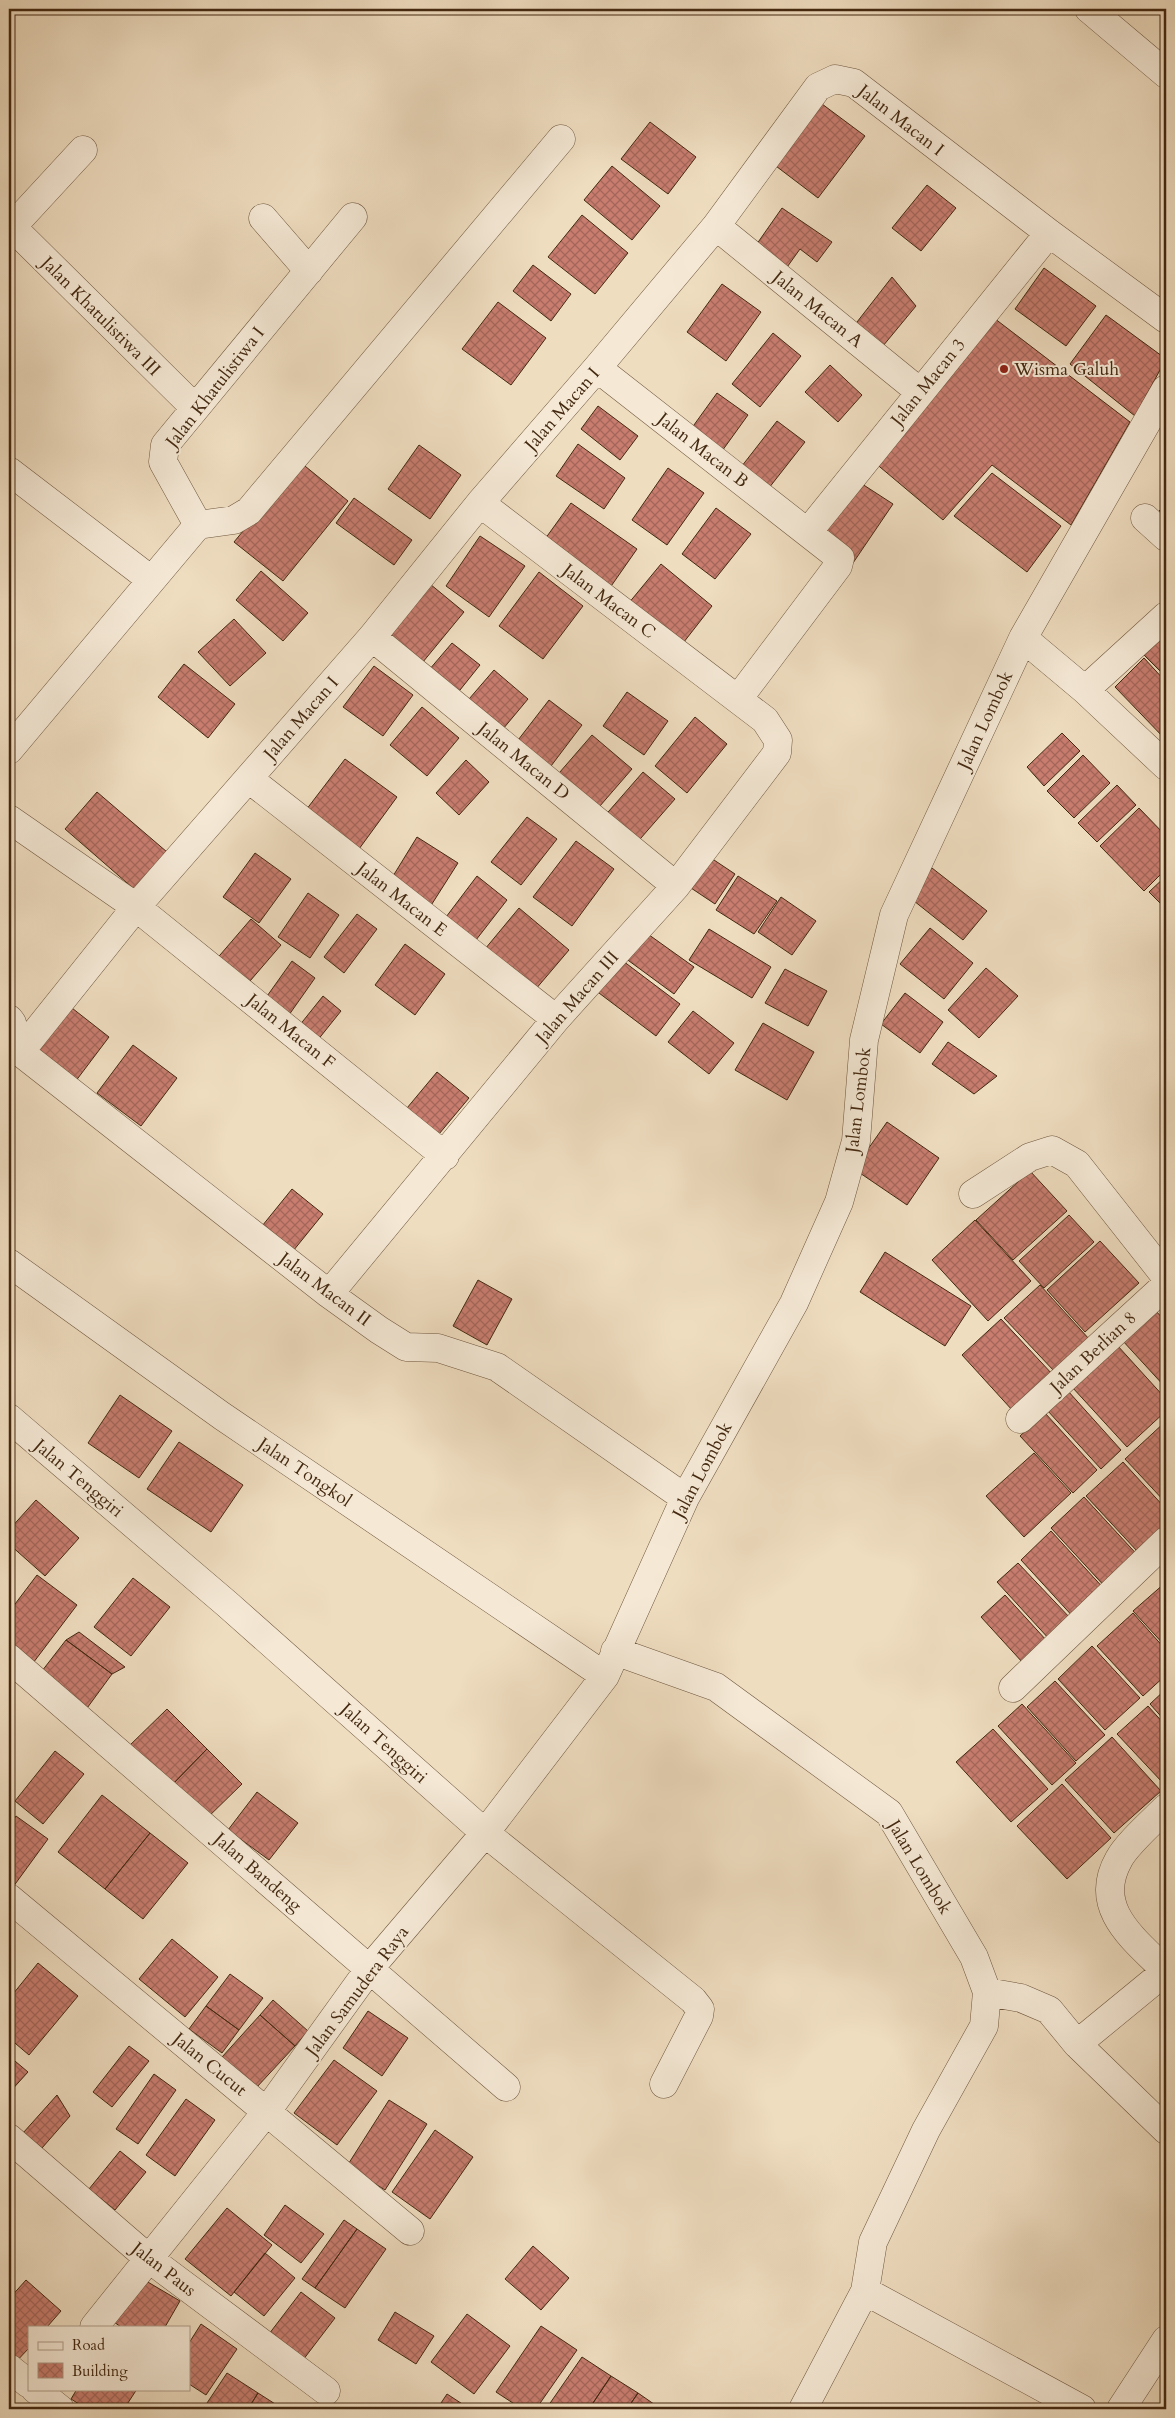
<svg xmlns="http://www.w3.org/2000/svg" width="1175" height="2418" viewBox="0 0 1175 2418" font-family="Cardo,serif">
<defs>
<pattern id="building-cross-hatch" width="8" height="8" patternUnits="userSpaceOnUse" patternTransform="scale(1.25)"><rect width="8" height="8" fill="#c87d6f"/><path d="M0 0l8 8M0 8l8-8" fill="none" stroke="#a4665a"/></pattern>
</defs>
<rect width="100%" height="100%" fill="#efddc0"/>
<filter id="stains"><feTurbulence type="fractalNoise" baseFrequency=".004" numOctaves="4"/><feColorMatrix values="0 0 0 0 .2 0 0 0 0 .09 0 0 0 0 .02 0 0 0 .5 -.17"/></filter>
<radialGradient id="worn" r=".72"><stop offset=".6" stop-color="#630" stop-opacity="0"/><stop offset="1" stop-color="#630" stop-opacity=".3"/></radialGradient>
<path fill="url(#building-cross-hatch)" stroke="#442911" d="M814,98l51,38 -47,62 -50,-38z
M650,122l46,35 -28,37 -47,-35z
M612,166l48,40 -28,34 -48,-40z
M927,185l29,23 -35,43 -29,-23z
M782,208l50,34 -15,20 -17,-13 -15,21 -31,-22z
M582,215l46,38 -33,41 -47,-37z
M533,265l38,29 -20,27 -38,-30z
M1044,268l52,38 -30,40 -51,-37z
M892,277l24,29 -38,46 -28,-21z
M722,284l39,28 -35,49 -39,-29z
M498,302l48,36 -35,47 -49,-36z
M990,315l140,107 -59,103 -79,-60 -49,55 -69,-58z
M1106,315l60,44 -31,57 -65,-52z
M773,333l28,23 -41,51 -28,-23z
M830,365l32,30 -24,27 -33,-30z
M717,393l31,22 -31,43 -31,-22z
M598,406l40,30 -18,24 -39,-31z
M777,421l28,21 -40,51 -27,-22z
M578,444l47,34 -21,31 -48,-33z
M419,445l42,30 -31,44 -42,-30z
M300,462l48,39 -65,80 -49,-39z
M668,468l36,25 -37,52 -35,-25z
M992,473l69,53 -34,46 -73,-56z
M859,482l34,22 -40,59 -34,-23z
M354,498l58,42 -18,25 -58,-42z
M571,503l66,46 -30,43 -67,-46z
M1166,504v23l-11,-12z
M716,508l35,26 -36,45 -33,-25z
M480,536l45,30 -36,51 -43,-31z
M661,564l51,42 -32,41 -52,-43z
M261,571l47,42 -25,28 -47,-41z
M539,572l44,34 -40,53 -44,-33z
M430,584l34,28 -46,56 -34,-27z
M234,619l32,34 -36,33 -32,-34z
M1166,632v45l-23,-23z
M452,643l28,22 -28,35 -29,-23z
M1144,658l22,24v58l-51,-53z
M184,664l51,40 -27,34 -50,-41z
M374,666l39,29 -30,41 -40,-29z
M494,670l34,29 -30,36 -35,-29z
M627,692l41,29 -24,34 -41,-29z
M549,700l33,25 -34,45 -33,-26z
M422,707l37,31 -32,38 -37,-31z
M695,717l32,27 -40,49 -32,-27z
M1062,733l18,18 -36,35 -17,-19z
M592,735l40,34 -39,45 -40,-34z
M1083,755l27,28 -36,35 -27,-27z
M345,759l52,38 -38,52 -53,-39z
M466,760l23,22 -30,33 -23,-22z
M643,772l32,27 -41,47 -32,-27z
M1117,785l19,20 -39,37 -19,-19z
M97,792l70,60 -33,37 -69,-60z
M1139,808l27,28v33l-22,22 -44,-45z
M527,817l30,22 -36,46 -30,-23z
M417,837l41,26 -28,44 -40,-26z
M576,841l38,28 -42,57 -39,-29z
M255,853l36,26 -32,44 -36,-26z
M705,854l30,20 -20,30 -30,-20z
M932,868l55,43 -24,29 -54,-43z
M477,876l30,24 -38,49 -29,-24z
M738,876l39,25 -23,33 -38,-24z
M1166,876v33l-17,-17z
M308,893l31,22 -29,43 -32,-21z
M781,897l35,24 -24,34 -34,-23z
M519,908l50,42 -34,40 -50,-41z
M357,914l20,15 -33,44 -20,-16z
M251,919l30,26 -37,43 -30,-26z
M930,928l43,35 -29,36 -44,-35z
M709,929l62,38 -19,31 -63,-38z
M645,932l49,35 -20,27 -49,-36z
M405,944l40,30 -30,41 -40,-30z
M619,958l61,46 -24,32 -61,-46z
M292,961l23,17 -31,44 -24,-16z
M986,968l32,28 -39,42 -31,-28z
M785,969l42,22 -19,35 -43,-23z
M905,993l38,29 -23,31 -39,-29z
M323,996l18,15 -28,35 -18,-15z
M63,1001l46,36 -37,49 -47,-35z
M693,1011l41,32 -25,31 -41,-32z
M763,1023l51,29 -27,48 -52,-30z
M948,1042l49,34 -23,18 -42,-30z
M133,1045l44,33 -36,48 -44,-33z
M437,1072l32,26 -30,36 -32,-26z
M887,1122l52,36 -32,47 -53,-36z
M1030,1171l37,40 -54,49 -37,-40z
M292,1189l31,25 -34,42 -31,-25z
M1069,1215l25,27 -50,46 -25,-27z
M975,1220l56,61 -43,40 -56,-61z
M1100,1241l39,42 -54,49 -38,-42z
M885,1252l86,54 -26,40 -85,-54z
M478,1280l34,19 -25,46 -34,-19z
M1040,1285l50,55 -35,32 -51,-54z
M1155,1310l11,12v66l-44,-48z
M1001,1319l52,56 -40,36 -51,-56z
M1117,1345l49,54v12l-39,36 -55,-60z
M1068,1391l53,59 -20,19 -54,-59z
M120,1395l52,36 -33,47 -51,-35z
M1045,1413l52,57 -24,23 -53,-57z
M1166,1421v82l-41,-44z
M179,1442l64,43 -32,47 -64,-43z
M1034,1453l37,40 -47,44 -38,-41z
M1123,1462l43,47v16l-29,26 -51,-55z
M1084,1497l58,63 -34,30 -57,-62z
M36,1500l43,38 -34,38 -36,-32v-14z
M1051,1531l56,61 -31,28 -55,-60z
M1018,1563l54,57 -22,20 -53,-58z
M37,1575l40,30 -47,62 -21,-17v-38z
M133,1578l37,29 -39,49 -37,-29z
M1165,1583l1,2v62l-33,-36z
M1005,1595l42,46 -24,22 -42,-46z
M1133,1613l33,37v25l-23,21 -46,-50z
M79,1632l46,35 -13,7 -46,-34z
M66,1640l46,34 -30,41 -47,-35z
M1092,1646l48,52 -35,32 -47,-51z
M1055,1681l50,54 -29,26 -49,-54z
M1166,1689v33l-16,-18z
M1022,1704l54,59 -24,22 -54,-59z
M1148,1706l18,20v52l-4,4 -45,-48z
M167,1709l40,40 -38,39 -41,-41z
M993,1729l55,60 -37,33 -55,-60z
M1112,1737l49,54 -47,42 -49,-53z
M207,1749l35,35 -39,38 -34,-34z
M55,1751l29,23 -41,50 -28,-23z
M1062,1784l49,54 -44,41 -50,-53z
M257,1792l41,31 -29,37 -41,-30z
M102,1795l48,38 -45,56 -47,-37z
M16,1816l32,23 -35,48 -4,-3v-57z
M150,1833l38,30 -45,56 -38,-30z
M172,1939l46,38 -33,40 -46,-38z
M9,1955l5,5 -5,6z
M38,1963l40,33 -49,59 -20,-17v-39z
M230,1974l33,24 -24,32 -33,-24z
M273,2000l35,31 -13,15 -35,-31z
M206,2006l33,24 -17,23 -33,-24z
M368,2011l40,27 -26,38 -39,-28z
M260,2015l35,31 -39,42 -34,-31z
M129,2046l20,15 -37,46 -19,-15z
M9,2056l19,16 -19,21z
M334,2060l43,31 -40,54 -43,-32z
M154,2074l22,16 -38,54 -22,-15z
M57,2095l13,21 -28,32 -19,-15z
M186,2099l29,21 -40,56 -29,-21z
M389,2100l38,24 -42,66 -38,-24z
M435,2130l38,27 -43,62 -38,-27z
M120,2151l26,21 -31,38 -26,-21z
M285,2205l39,29 -23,29 -37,-28z
M227,2208l45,37 -41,51 -46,-37z
M344,2220l13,9 -42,59 -13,-9z
M357,2229l29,20 -41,59 -30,-20z
M533,2246l36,32 -28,32 -36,-31z
M265,2253l30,25 -31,38 -30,-24z
M141,2278l39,23 -15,26h-44l-7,-5z
M26,2280l35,31 -14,16h-18v21l-16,17 -4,-4v-62z
M301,2292l34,26 -32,42 -34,-26z
M395,2312l39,24 -18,28 -38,-24z
M467,2314l43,32 -36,48 -43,-32z
M201,2324l36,25 -31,46 -17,-11v-41z
M541,2326l36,24 -41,59h-14l-26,-17z
M582,2357l29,19 -22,33h-43z
M227,2373l31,20 -10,16h-45z
M611,2376l27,17 -11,16h-38z
M77,2389h60l-13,20h-37l-16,-10z
M258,2393l25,16h-35z
M638,2393l23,16h-34z
M447,2394l23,15h-33z"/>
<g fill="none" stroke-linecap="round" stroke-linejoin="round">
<g stroke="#6f563d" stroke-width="29">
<path id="minor" d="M1089,9l77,65
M263,218l46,53
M9,224l186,184
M716,226l204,166
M11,228l72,-78
M597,368l243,190 -2,8 -100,133
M9,471l141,108
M1145,518l21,19
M198,525l36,-5 15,-9 312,-372
M808,532l241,-299
M372,637l304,249
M1023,638l62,52 81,76
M1085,690l81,-74
M9,750l189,-225 -35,-63 2,-17 188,-228
M249,779l307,240
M9,819l127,88 309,249
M9,1019l3,4 8,29 309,242 50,36 27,17 32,1 59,19 188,131
M20,1052l116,-145 236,-270 108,-134 117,-135 119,-142 102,-139 17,-8 19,4 195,150 117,86
M973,1194l57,-37 22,-7 25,14 89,113
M9,1263l213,153 383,260
M329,1294l227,-275 120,-133 101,-133 1,-13 -13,-20 -285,-217
M9,1418l218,186 258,229 208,167 7,9 -1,7 -35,68
M1020,1419l146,-134
M615,1651l101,36 173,126 85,144 13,35 -3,34 -58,104 -53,112 -8,49 -62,118
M9,1658l497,429
M1013,1688l153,-147
M1166,1808c-13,13 -39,36 -47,51 -28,49 15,80 47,112
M9,1898l401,333
M987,1992l34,6 28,12 28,34 89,86
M1077,2044l89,-73
M9,2138l139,120 178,133
M865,2291l217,118
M94,2327l173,-216 103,-143 115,-135 120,-157 80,-178 109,-195 45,-101 17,-61 8,-101 30,-125 129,-277 143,-249
M9,2368l20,16
M35,2389l25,20
M1121,2409l45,-69"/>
</g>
<use href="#minor" stroke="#f5e9d6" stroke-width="28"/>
</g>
<circle fill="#8f2418" stroke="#f5e9d6" stroke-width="2" cx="1004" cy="369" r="5"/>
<g text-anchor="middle" stroke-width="4" stroke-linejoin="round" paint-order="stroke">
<g font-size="18" fill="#442911" stroke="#f5e9d6">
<text transform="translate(901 120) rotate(38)" y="6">Jalan Macan I</text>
<text transform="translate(818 309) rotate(39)" y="6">Jalan Macan A</text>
<text transform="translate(101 316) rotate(45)" y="6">Jalan Khatulistiwa III</text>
<text transform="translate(928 382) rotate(-51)" y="6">Jalan Macan 3</text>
<text transform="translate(215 387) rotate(-52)" y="6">Jalan Khatulistiwa I</text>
<text transform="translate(562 409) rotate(-49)" y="6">Jalan Macan I</text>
<text transform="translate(703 450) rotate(38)" y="6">Jalan Macan B</text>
<text transform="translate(609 601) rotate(37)" y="6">Jalan Macan C</text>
<text transform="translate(301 718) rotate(-49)" y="6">Jalan Macan I</text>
<text transform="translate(985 720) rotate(-65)" y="6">Jalan Lombok</text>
<text transform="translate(524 761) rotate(39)" y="6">Jalan Macan D</text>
<text transform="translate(402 899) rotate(38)" y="6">Jalan Macan E</text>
<text transform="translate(577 997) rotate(-49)" y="6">Jalan Macan III</text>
<text transform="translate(291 1031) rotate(39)" y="6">Jalan Macan F</text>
<text transform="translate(858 1100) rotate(-83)" y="6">Jalan Lombok</text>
<text transform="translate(325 1289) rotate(37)" y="6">Jalan Macan II</text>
<text transform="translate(1093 1352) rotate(-43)" y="6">Jalan Berlian 8</text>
<text transform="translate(702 1470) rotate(-62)" y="6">Jalan Lombok</text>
<text transform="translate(305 1472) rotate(34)" y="6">Jalan Tongkol</text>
<text transform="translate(79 1478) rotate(40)" y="6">Jalan Tenggiri</text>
<text transform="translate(384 1743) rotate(42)" y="6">Jalan Tenggiri</text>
<text transform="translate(920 1867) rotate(59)" y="6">Jalan Lombok</text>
<text transform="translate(258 1872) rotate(41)" y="6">Jalan Bandeng</text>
<text transform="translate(357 1991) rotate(-53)" y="6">Jalan Samudera Raya</text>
<text transform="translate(210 2064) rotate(39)" y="6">Jalan Cucut</text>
<text transform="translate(164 2269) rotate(38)" y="6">Jalan Paus</text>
</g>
<g font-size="18" fill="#442911" stroke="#f5e9d6" text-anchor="start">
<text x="1014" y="375">Wisma Galuh</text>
</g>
</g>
<rect width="1175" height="2418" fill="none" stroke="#efddc0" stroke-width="30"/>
<rect x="10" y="10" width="1155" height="2398" fill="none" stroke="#442911" stroke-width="2.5"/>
<rect x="15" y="15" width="1145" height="2388" fill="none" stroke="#442911"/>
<rect x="28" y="2326" width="162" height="65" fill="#f5e9d6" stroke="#ae9c87"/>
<rect x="38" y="2342" width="25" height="8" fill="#f5e9d6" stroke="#ae9c87"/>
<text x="72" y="2350" font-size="15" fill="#442911">Road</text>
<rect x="38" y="2363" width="25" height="15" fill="url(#building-cross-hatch)" stroke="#ae9c87"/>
<text x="72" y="2376" font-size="15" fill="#442911">Building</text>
<rect width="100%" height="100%" filter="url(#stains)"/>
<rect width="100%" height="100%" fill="url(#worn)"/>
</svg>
